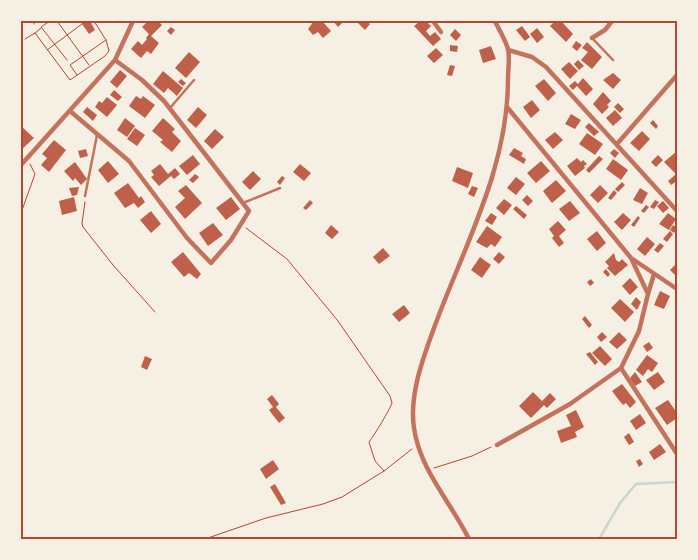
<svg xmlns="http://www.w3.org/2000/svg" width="698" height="560" viewBox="0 0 698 560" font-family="'Sofia Sans Condensed',sans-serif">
<rect width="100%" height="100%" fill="#f6efe4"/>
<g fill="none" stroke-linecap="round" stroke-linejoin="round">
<path stroke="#c9d6d2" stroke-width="2.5" d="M599,539l21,-36 16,-19 41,-2"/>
</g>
<path fill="#bf614a" d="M80,21h10l5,9 -6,4z
M148,21h10l4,4 -11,11 8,7 -8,11 -4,-3 -6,7 -10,-9 7,-8 4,4 5,-6 -1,-1 3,-4 -7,-7z
M314,21h8l9,10 -8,7 -5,-6 -5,3 -5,-6z
M333,21h11l-6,6z
M356,21h10l4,3 -5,6z
M420,21h6l5,5 -5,5 4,5 5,-4 6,7 -8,7 -19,-20z
M555,21h6l12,13 -7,8 -16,-16z
M522,26l8,11 -5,4 -9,-11z
M171,27l4,3 -4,5 -4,-4z
M537,28l7,9 -7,6 -7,-9z
M455,29l6,6 -5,6 -6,-6z
M576,41l6,4 -5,6 -5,-4z
M587,42l15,15 -10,12 -11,-9 7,-8 -6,-4z
M450,45l8,1 -1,6 -7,-1z
M491,46l5,13 -13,4 -4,-13z
M436,48l7,7 -9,8 -7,-7z
M189,52l11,10 -14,16 -11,-10z
M578,60l6,6 -5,4 -5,-6z
M569,62l9,9 -8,8 -9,-10z
M450,65l5,1 -3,10 -5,-1z
M120,70l7,6 -10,12 -7,-6z
M163,71l20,17 -6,8 -9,-8 -4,5 -11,-9z
M613,73l8,7 -8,9 -10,-9z
M583,78l10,11 -7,7 -9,-10 -4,4 -4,-4 6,-5 3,3z
M181,79l5,4 -3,3 -5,-4z
M544,79l12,14 -8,8 -13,-15z
M114,90l8,7 -4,4 -8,-6z
M603,92l8,9 -4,4 2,2 -7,7 -9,-10z
M136,96l5,3 2,-3 12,9 -10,13 -16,-12z
M107,97l10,8 -10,12 -12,-10 4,-6 3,2z
M532,100l8,10 -9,8 -8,-11z
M618,103l6,6 -4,4 -6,-6z
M87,107l10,8 -4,6 -10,-9z
M198,107l9,8 -11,13 -9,-8z
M615,110l7,8 -9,8 -7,-8z
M571,114l10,6 -6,9 -10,-5z
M125,118l10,8 -8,11 -10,-7z
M163,118l12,11 -3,3 9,9 -9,11 -12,-10 3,-2 -11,-9z
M653,120l5,6 -2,3 -6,-6z
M589,123l10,9 -5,4 -9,-9z
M21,126l13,12 -13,12z
M135,128l10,7 -8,11 -10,-7z
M215,129l9,8 -12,12 -8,-8z
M642,131l8,8 -11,12 -9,-8z
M555,132l8,8 -10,9 -8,-9z
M587,133l16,11 -8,11 -16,-11z
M54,140l12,10 -17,22 -8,-7 6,-7 -5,-4z
M514,148l9,5 -2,3 5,3 -2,5 -15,-9z
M86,149l2,7 -8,2 -2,-7z
M614,149l5,4 -4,5 -5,-5z
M677,151v21l-2,1 -11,-11z
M193,155l7,9 -13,11 -8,-9z
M658,155l5,5 -7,7 -5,-5z
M599,156l4,3 -14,14 -3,-3z
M577,158l4,4 2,-2 4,4 -3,2 1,2 -10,8 -8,-10z
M613,159l15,11 -7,10 -15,-11z
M108,161l11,13 -11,9 -10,-13z
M541,161l9,10 -14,12 -9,-10z
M75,162l12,17 -6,6 -6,-7 -2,3 -9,-10z
M160,164l8,10 7,-6 5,6 -6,5 -3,-3 -12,10 -8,-9 3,-2 -3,-4z
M300,164l11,9 -7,8 -11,-9z
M457,167l16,6 -5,15 -16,-7z
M253,171l8,8 -11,11 -8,-8z
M195,174l4,3 -6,6 -4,-3z
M675,175l2,6 -6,4 -3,-4z
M282,176l3,2 -5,7 -3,-3z
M516,177l9,7 -9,11 -9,-7z
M556,180l10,11 -14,12 -9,-12z
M622,182l3,3 -7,7 -3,-3z
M128,183l11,15 2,-2 4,6 -7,6 -4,-5 -9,5 -11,-15z
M186,185l16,18 -17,16 -10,-12 10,-9 -7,-7z
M600,185l8,8 -10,10 -8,-8z
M472,186l6,2 -4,9 -6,-3z
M79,187l-2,8 -5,1 -3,-8z
M640,188l8,5 -6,11 -9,-4z
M614,190l3,3 -6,7 -3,-2z
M527,195l6,6 -5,5 -6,-6z
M74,197l3,14 -15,4 -3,-14z
M231,197l9,12 -14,11 -10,-12z
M504,199l8,6 -8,10 -8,-7z
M310,200l3,3 -7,7 -3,-2z
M655,200l4,2 -5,7 -4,-2z
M570,201l10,12 -11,8 -10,-12z
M663,201l6,7 -6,5 -6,-7z
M646,205l3,2 -5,6 -3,-2z
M516,206l11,9 -3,4 -11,-10z
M151,211l10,13 -10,9 -11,-13z
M491,213l6,4 -5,8 -7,-4z
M623,213l8,7 -9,10 -8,-8z
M668,213l8,6 -7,11 -10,-6z
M638,216l2,2 -6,9 -3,-2z
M558,221l8,9 -7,6 5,7 -5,4 -7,-9 2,-2 -5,-7z
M213,223l10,12 -15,11 -9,-13z
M331,225l8,7 -7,7 -7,-6z
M673,225l4,3 -3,5 -4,-3z
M487,226l15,11 -7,10 -4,-3 -4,4 -11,-6z
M597,231l9,12 -9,8 -10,-12z
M670,231l3,3 -6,8 -4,-3z
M647,237l8,7 -10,12 -8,-7z
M660,243l4,3 -6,7 -4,-3z
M383,248l7,8 -11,8 -6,-7z
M183,252l18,22 -4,5 -8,-6 -5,4 -13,-15z
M499,252l6,5 -6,7 -6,-5z
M614,253l2,7 3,2 3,-3 6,6 -13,11 -8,-8 2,-2 -4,-4z
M480,257l11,8 -9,13 -11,-8z
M677,263v14l-7,-7z
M606,269l4,5 -2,3 -5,-5z
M630,278l8,9 -8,8 -8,-9z
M591,279l3,4 -4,3 -3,-4z
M660,291l10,5 -6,13 -10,-4z
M636,297l5,5 -4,8 -6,-6z
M620,299l14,13 -9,10 -14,-14z
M404,305l6,8 -11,9 -7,-8z
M585,316l7,9 -3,3 -7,-9z
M602,332l5,5 -6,5 -4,-5z
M619,332l8,8 -10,9 -8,-7z
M649,342l4,6 -6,4 -4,-6z
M600,346l12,13 -7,7 -13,-13z
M590,352l8,10 -3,3 -9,-11z
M647,355l11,8 -6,9 -4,-3 -5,7 -7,-6z
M145,356l7,3 -5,11 -6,-3z
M635,372l7,10 -7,4 -5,-8z
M658,372l7,10 -11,8 -8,-10z
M622,384l14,18 -6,6 -4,-5 -3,2 -5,-6 5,-4 -5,4 -6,-8z
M533,392l9,9 8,-8 6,6 -9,9 -3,-3 -13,13 -12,-12z
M272,395l7,9 -3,3 9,11 -6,5 -10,-13 4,-3 -6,-8z
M668,400l9,13v5l-10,7 -12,-17z
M576,410l8,17 -9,5 2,5 -16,6 -4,-12 14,-5 -5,-11z
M640,414l6,9 -10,7 -6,-9z
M629,433l5,9 -5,3 -5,-8z
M660,444l6,8 -12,8 -5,-8z
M640,459l3,5 -4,3 -3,-6z
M273,460l6,9 -13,10 -6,-10z
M275,484l11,19 -5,2 -11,-18z"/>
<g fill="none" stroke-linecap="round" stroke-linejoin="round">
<path stroke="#b5482f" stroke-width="1" d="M33,21l1,3
M50,21l-9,6 26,33
M57,21l32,44
M35,33l6,-5
M25,39l10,-6 35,47 35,-24 4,-5 -3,-11 -12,-19
M47,50l35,-26
M77,75l-7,-10 36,-25
M85,202l-3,21 1,4 30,38 42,47
M21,213l14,-39 -5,-10
M246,228l41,31 51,62 52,75 2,7c-3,8 -17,31 -23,39l6,19 9,10
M434,468l38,-12 19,-9
M205,539l61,-21 57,-14 19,-7 42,-26 28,-22"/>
<path stroke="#c5725c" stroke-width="2.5" d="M592,38l21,22
M170,108l24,-28
M85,196l12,-61
M243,203l37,-15"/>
<path stroke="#c5725c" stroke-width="4.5" d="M433,21l8,11
M592,38l13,-8 7,-9
M508,50l24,7 14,10 131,144
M507,107l124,151 46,31
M70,111l59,50 58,77 24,25 20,-23 18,-29 -85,-110 -22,-21 -27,-20
M617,144l60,-69
M21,165l94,-105 18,-39
M648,294l6,-20
M621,368l56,86
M497,445l73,-41 51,-36 18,-37 9,-37 -17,-36
M469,539c-19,-38 -49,-69 -55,-111 -5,-33 9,-70 20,-100 30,-82 74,-159 74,-249 0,-9 2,-22 0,-30 -3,-10 -9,-19 -13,-28"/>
</g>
<rect width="698" height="560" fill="none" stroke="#f6efe4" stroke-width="45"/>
<rect x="22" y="22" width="654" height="516" fill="none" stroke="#b5482f" stroke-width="2"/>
</svg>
